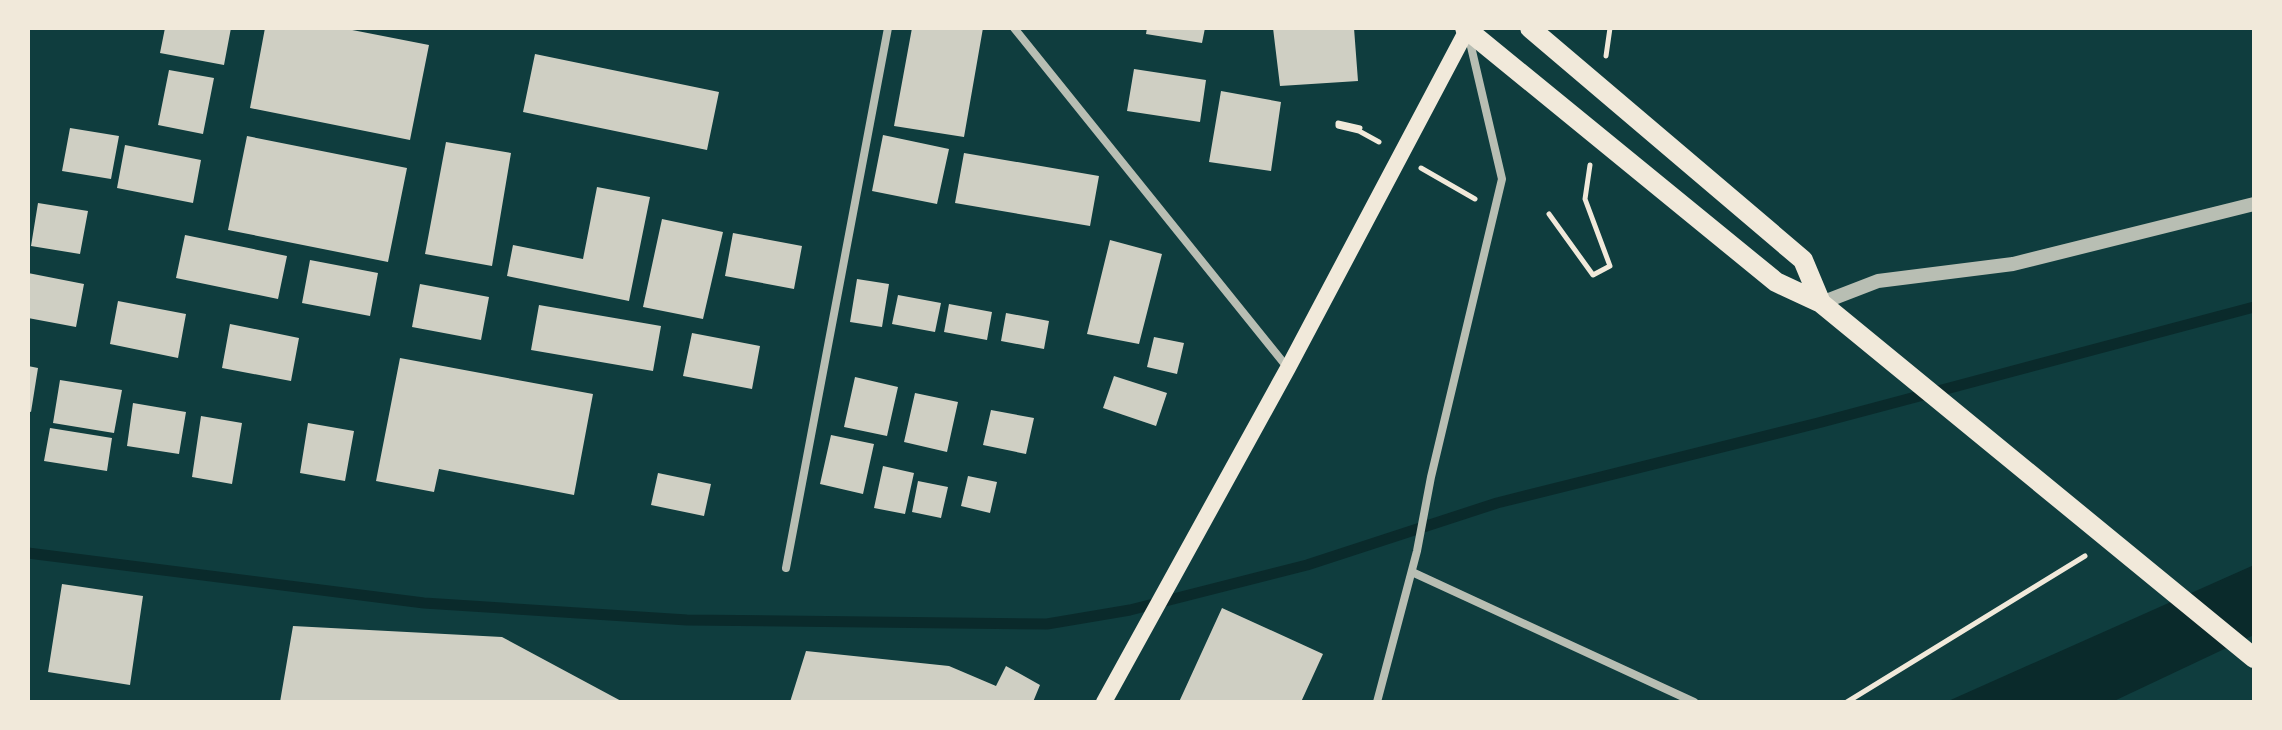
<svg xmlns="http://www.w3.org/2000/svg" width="2282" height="730" viewBox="0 0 2282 730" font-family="Manrope,sans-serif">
<rect width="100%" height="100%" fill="#0f3d3e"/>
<path fill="#0a2a2b" d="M2254,565v70l-142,67h-166z"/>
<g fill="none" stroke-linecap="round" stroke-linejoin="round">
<path stroke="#0a2a2b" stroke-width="11" d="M28,553l396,50 263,17 360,4 83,-14 177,-45 190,-62 321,-80 436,-116"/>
</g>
<path fill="#cfcfc3" d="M165,28h66l-7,37 -64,-12z
M265,28h77l87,17 -19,95 -160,-32z
M912,28h71l-19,109 -70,-11z
M1147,28h58l-3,15 -56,-9z
M1273,28h81l4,53 -78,5z
M535,54l184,38 -12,58 -184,-38z
M1134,69l72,11 -6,42 -73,-11z
M169,70l45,8 -11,56 -45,-9z
M1221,91l60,11 -10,69 -62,-9z
M70,128l49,8 -8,43 -49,-8z
M883,135l66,14 -12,55 -65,-13z
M247,136l160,32 -19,94 -160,-32z
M446,142l65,11 -19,113 -67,-12z
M125,145l76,15 -8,43 -76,-15z
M964,153l135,23 -9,50 -135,-23z
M597,187l53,10 -21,104 -122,-25 6,-31 70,14z
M38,203l50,8 -8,43 -49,-8z
M662,219l61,13 -20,87 -60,-12z
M733,233l69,13 -8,43 -69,-13z
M185,235l102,21 -9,43 -102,-21z
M1110,240l52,14 -23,90 -52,-10z
M310,260l68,13 -8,43 -68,-13z
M28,273l56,11 -8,43 -48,-9z
M857,279l32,5 -7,43 -32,-5z
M420,284l69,13 -8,43 -69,-13z
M898,295l43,8 -6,29 -43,-8z
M118,301l68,13 -8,44 -68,-14z
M949,304l43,8 -5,28 -43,-8z
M539,305l122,21 -8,45 -122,-21z
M1006,313l43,8 -5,28 -43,-8z
M230,324l69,14 -8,43 -69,-13z
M692,333l68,13 -8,43 -69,-13z
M1154,337l30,6 -7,31 -30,-7z
M400,358l193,36 -19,101 -135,-26 -5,23 -58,-11z
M28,366l10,2 -7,44 -3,-1z
M1114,376l53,17 -11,33 -53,-18z
M855,377l43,10 -11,49 -43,-9z
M60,380l62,10 -8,43 -61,-10z
M915,393l43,9 -11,50 -43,-10z
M133,403l53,9 -7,42 -52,-8z
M991,410l43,8 -8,36 -43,-9z
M201,416l41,7 -10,61 -40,-7z
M308,423l46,8 -9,50 -45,-8z
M50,428l62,10 -5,33 -63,-10z
M831,435l43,9 -11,50 -43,-10z
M883,466l31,7 -9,41 -31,-6z
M658,473l53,11 -7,32 -53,-11z
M968,476l29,6 -7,31 -29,-7z
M918,481l30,6 -7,31 -29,-6z
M62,584l81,12 -13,89 -82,-13z
M1222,608l101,46 -22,48h-122z
M293,626l209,11 121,65h-343z
M806,651l143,15 47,20 10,-20 34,19 -7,17h-243z"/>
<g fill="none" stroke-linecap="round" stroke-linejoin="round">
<path stroke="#f1e9da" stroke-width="5" d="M1606,56l4,-28
M1360,128l-22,-5v3l21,5 20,11
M1421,168l54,31
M1549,214l44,61 17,-9 -25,-67 5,-34
M1847,702l238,-146"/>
<path stroke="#b8beb3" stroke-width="8" d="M1014,28l273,339
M786,568l102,-540
M1412,572l282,130
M1377,702l40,-151 14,-74 71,-298 -33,-141"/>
<path stroke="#b8beb3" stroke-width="14" d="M1821,303l57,-22 135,-17 241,-60"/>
<path stroke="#f1e9da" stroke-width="16" d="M1104,702l184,-334 180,-340"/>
<path stroke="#f1e9da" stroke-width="20" d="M1465,28l311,254 45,21 433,355
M1530,28l273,232 18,43"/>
</g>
<rect width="2282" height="730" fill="none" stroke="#f1e9da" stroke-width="60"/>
</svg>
